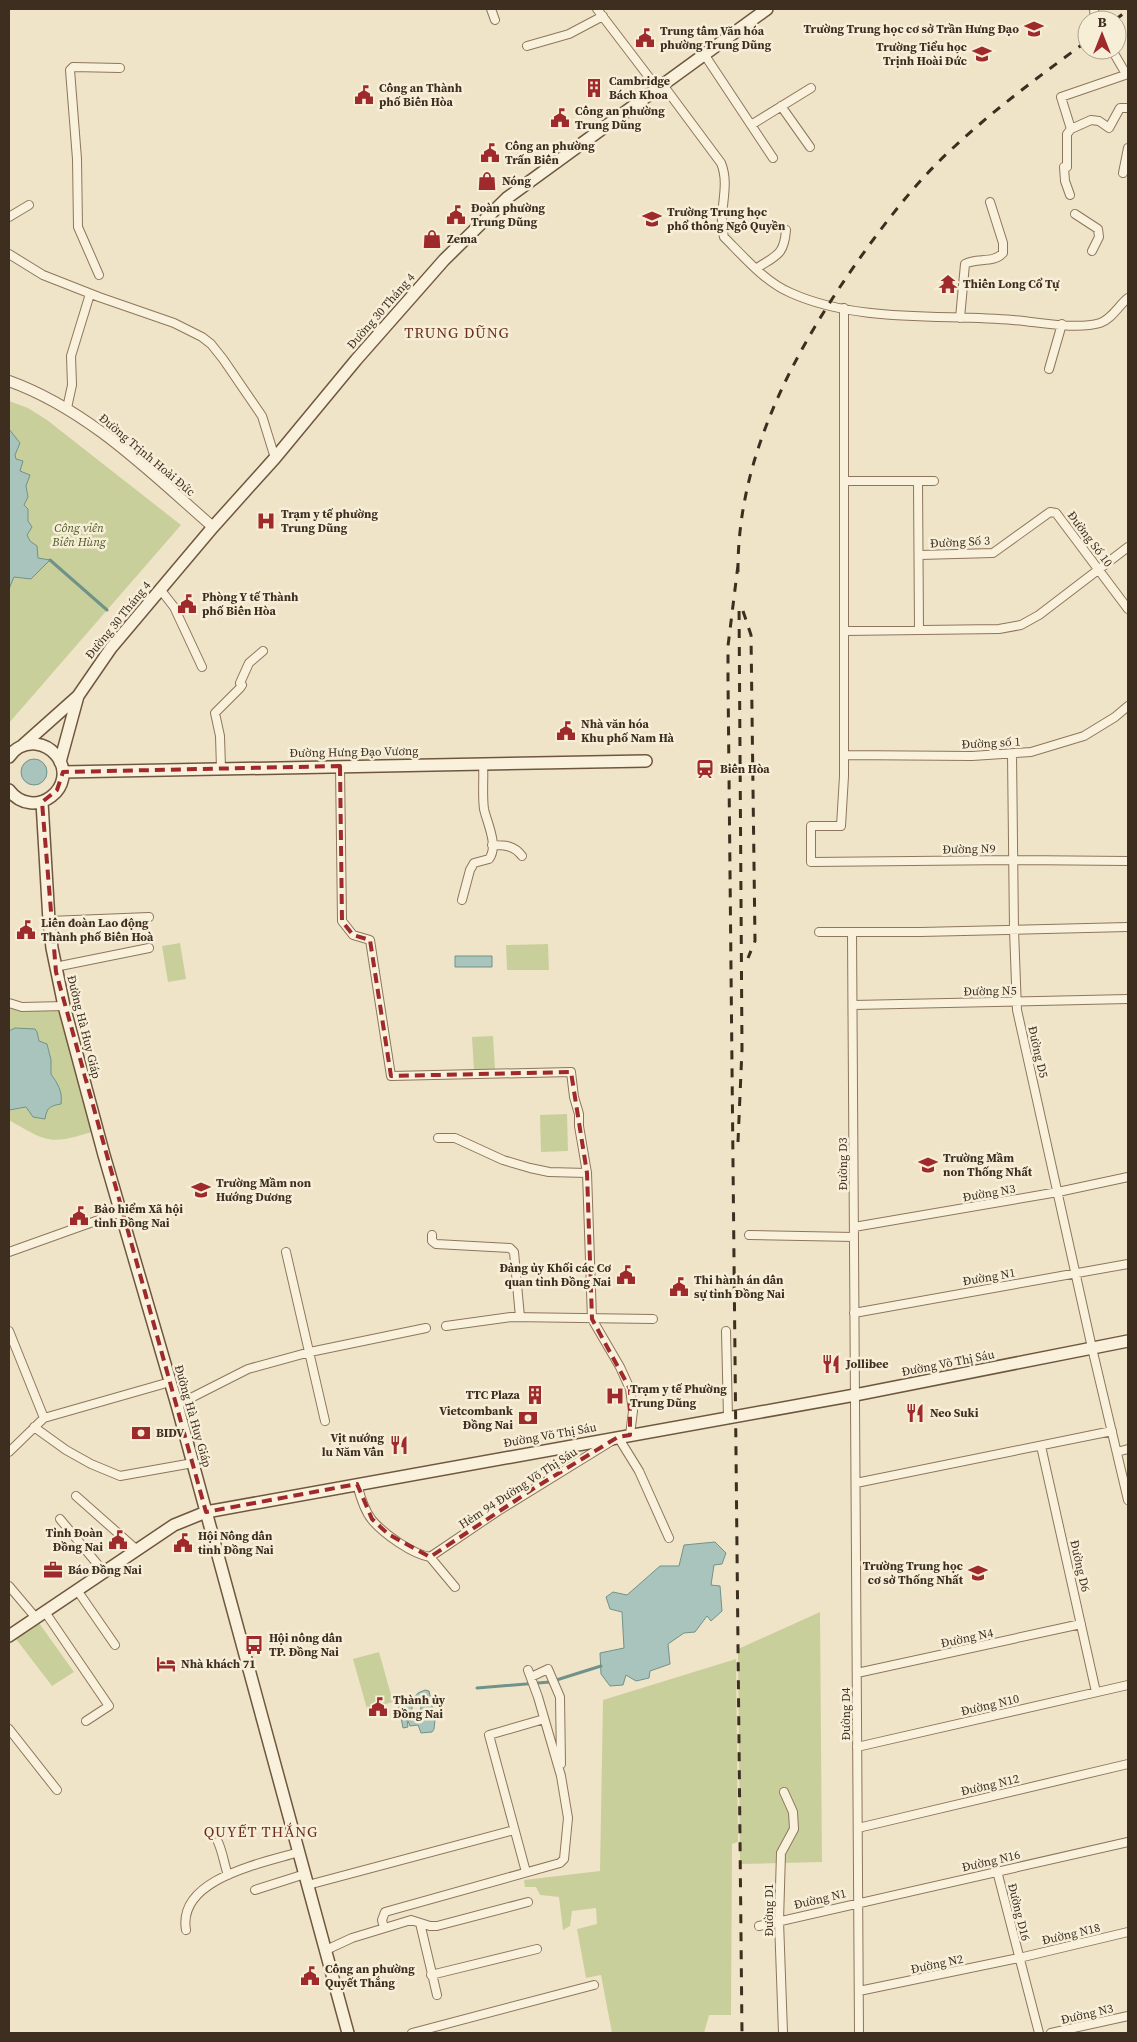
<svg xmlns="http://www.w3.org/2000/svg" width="1137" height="2042" viewBox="0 0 1137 2042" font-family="'Source Serif 4',serif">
<rect width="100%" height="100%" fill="#f0e4c8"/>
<path fill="#c9cf9b" d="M9,401l19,7 19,12 134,105 -172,198z
M180,943l6,36 -18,3 -6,-36z
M548,944l1,26h-42l-1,-25z
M9,1005l49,4 34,123c-43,13 -45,10 -83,-12z
M493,1036l2,33 -21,1 -2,-33z
M567,1114l1,37 -27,1 -1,-37z
M820,1612l2,250 -82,2 -2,-215z
M39,1623l35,49 -22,14 -36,-47z
M379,1652l14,50 -26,7 -14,-50z
M736,1659l2,183 -6,2 -1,171h-22l-5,18h-92l-11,-58 -15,3 -9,-49 20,-5 -1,-16 -24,3 -2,15 -7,4 -4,-33 -19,-2 -4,-8h-11l-1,-7 76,-9 3,-171z"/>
<path fill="#a9c4bc" stroke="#6f938a" d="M9,429l11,14 -5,12 1,4 7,2 -3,10 10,4 -4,11 2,11 -4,8 4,4v12l4,6 -5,8 3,6 7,5 1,12 12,2 -19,19 -17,-2 -5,12z
M21 772a13 13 0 1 1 26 0a13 13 0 1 1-26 0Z
M455,956h37v11h-37z
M15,1028l20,1 2,3 2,9 8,3 4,16v14c6,9 12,17 10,30 -11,2 -14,3 -16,15l-12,-2 -7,-10 -17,3v-79z
M715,1542l11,11 -4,11 -8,1 -3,20 9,1 2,25 -11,10 -4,-5 -12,16 -11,1 -16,11 2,20 -20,7 -1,7 -13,3 -10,-6 -3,10 -13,1 -9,-12 -1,-21 24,-5 -2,-36 -12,-3 -4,-12 7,-5 14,3 33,-29h19l5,-21z
M425,1690l4,1 6,29 -1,9 -2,3 -11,1 -3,-8 -8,1 -2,-5 3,-1 -1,-4 8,3 2,-2 1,-10 -4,-6 -5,1v11l-4,1 -1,5 1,8 -5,1 -5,-25 8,-6h9l3,-4z"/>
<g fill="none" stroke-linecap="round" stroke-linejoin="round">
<path stroke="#6f938a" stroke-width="3" d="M50,560l57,50
M477,1688l73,-6 51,-16"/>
<g stroke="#8d765c" stroke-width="10">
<path id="minor" d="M491,9l4,11
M597,9l61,80
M1094,9l1,11
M527,46l42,-12 34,-18
M1112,50l14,24
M704,54l69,104
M1128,74l-67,23 10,32 20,-9 8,1 10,7 11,-20h8
M663,85l58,78c10,24 -4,50 3,74 20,20 41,45 67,56 67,30 150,21 222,27 26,2 63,10 87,3 12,-4 19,-18 28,-25
M781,106l29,41
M751,125l60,-37
M1064,167l1,14 5,14
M1067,167v-33l4,-5
M1123,173l5,-25
M1075,214l23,15 1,8 -7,14
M9,217l20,-12
M9,254l34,21 56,22 75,26 28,14 9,7 12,15 39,57 13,42
M757,268c20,-13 27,-13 29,-38
M99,275l-21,-48 -1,-68 -7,-89 3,-3 47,1
M844,308v468l-3,50h-30v36l202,-2 115,1
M960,318l5,-54c12,-7 28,0 38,-11v-10l-13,-41
M1049,369l13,-45
M67,408l5,-23 -1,-29 19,-62
M844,481h90
M918,481l1,149
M919,555l74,-2 57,-41 6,1 72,96
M160,589l14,18 28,60
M844,631l155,-2 22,-4 18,-10 89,-68
M1012,754l2,176 3,80 75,338 36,152
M844,755l128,1 59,-4 53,-16 31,-19 13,-11
M340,766l2,155 11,14 17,5 21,136 180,-4 3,25 5,17v12l8,47 5,146 28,48 10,22 3,22 -3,24
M221,768l-1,-32 -5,-23 25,-25 2,-3 -2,-2 9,-20 14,-12
M492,845c12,0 22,0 30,11
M462,900l8,-30 4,-7 15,-4c10,-13 -2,-36 -5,-50 -2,-15 0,-30 -1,-45
M49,921l100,-4
M819,932h101l208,-5
M852,932l7,1101
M55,967l94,-19
M9,1003l13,4 42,-1
M853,1005l275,-6
M438,1138h17l48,22 27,8 19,4 38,1
M854,1227l204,-35 70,-15
M432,1235v6l4,3 74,4 4,4 6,65
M749,1235l105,2
M9,1252l112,-40
M286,1252l39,169
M854,1313l274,-49
M446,1326l65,-9 142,2
M9,1331l35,87
M726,1331l2,87
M177,1405l71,-36 62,-17 116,-24
M34,1427l32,23 25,14 29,12 73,-13
M1041,1446l55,246
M9,1452l35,-34 126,-36
M1117,1452l11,-3
M856,1483l256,-52
M357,1484c3,12 7,26 15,36 12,14 40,34 58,37l25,30
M76,1496l61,54
M60,1519l44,53
M430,1557l68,-46 120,-74 21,34 30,67
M9,1586l27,32
M77,1590l38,55
M45,1612l64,94 -23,15
M857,1673l224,-49
M531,1677l17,-8 12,28 1,67
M9,1729l48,61
M857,1747l271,-62
M858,1828l270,-64
M218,1842c5,11 6,22 10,33
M997,1871l42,162
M526,1872l-37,-137 55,-16
M308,1885l206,-55
M255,1890l50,-16
M420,1923l17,72
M759,1926l369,-84
M384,1928l-2,-8 3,-8 175,-49 4,-4 4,-41 -7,-42 -23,-79 -10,-27
M186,1930c-9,-52 78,-67 113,-78
M326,1950l26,-12 59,-18 19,6h7l91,-24
M431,1975l106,-26
M859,1991l160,-33 109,-26
M412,2033l182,-48
M783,2033l-4,-112 2,-68 13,-24 -1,-17 -9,-20
M1051,2033l77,-17"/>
</g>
<g stroke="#8d765c" stroke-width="12">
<path id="tertiary" d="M9,381c80,29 141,91 204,146"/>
</g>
<g stroke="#6f573f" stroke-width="14">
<path id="secondary" d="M23,745l55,-49
M9,757c6,-9 16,-14 27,-13 8,1 15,5 20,11 25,31 -22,68 -47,35
M60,762l18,-66 33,-48 102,-121 62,-69 81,-98 88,-100 63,-62 260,-189
M63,772l583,-11
M42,802l7,119 3,27 12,58 40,149 73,250 171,628
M9,1636l165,-111 32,-13 649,-117 273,-54"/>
</g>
<use href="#minor" stroke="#faf1dc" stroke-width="8"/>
<use href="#tertiary" stroke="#faf1dc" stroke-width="10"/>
<use href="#secondary" stroke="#faf1dc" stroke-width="11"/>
<path stroke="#3d2e20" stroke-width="3" stroke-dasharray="9 9" stroke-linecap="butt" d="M1115,20l13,-10
M738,565l-10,81v33l14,1354
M738,572c-1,-121 62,-232 132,-328 25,-34 52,-68 84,-97 42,-39 87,-72 133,-106
M743,611l8,24 4,306 -7,17
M738,1142l4,-93 -3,-447"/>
</g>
<path fill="none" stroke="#9e2a2b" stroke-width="4" stroke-dasharray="10 6" stroke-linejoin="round" d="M340,766l2,155 11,14 17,5 21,136 180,-4 16,101 5,146 38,70v46l-12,2 -82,50 -106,70 -42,-23 -16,-15 -15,-35 -151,28 -150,-540 -14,-170 15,-12 6,-18z"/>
<defs>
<g id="school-bare" transform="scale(1.5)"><path d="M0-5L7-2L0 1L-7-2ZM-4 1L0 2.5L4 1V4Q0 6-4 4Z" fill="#9e2a2b" stroke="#f7eed8" stroke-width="2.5" paint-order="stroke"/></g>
<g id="civic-bare" transform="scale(1.5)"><path d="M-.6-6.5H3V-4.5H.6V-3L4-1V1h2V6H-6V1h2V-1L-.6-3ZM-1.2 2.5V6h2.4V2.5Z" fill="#9e2a2b" stroke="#f7eed8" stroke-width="2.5" paint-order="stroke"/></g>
<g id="building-bare" transform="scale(1.5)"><path d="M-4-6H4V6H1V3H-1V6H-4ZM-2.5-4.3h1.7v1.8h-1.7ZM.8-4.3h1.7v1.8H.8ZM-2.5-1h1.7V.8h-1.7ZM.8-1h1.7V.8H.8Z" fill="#9e2a2b" stroke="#f7eed8" stroke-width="2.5" paint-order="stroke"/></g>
<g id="shop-bare" transform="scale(1.5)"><path d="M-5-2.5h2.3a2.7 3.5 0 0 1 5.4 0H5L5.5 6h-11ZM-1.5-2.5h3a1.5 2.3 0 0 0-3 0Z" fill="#9e2a2b" stroke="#f7eed8" stroke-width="2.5" paint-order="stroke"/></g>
<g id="temple-bare" transform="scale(1.5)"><path d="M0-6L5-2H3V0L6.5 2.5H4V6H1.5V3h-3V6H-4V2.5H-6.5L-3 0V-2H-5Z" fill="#9e2a2b" stroke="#f7eed8" stroke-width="2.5" paint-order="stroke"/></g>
<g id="hospital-bare" transform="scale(1.5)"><path d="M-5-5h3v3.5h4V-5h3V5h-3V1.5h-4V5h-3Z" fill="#9e2a2b" stroke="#f7eed8" stroke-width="2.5" paint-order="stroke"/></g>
<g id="station-bare" transform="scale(1.5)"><path d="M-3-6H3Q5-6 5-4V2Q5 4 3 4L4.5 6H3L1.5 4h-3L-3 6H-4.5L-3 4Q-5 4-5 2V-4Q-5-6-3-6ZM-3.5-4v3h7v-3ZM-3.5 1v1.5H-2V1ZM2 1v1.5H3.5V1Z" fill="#9e2a2b" stroke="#f7eed8" stroke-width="2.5" paint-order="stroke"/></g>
<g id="restaurant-bare" transform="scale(1.5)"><path d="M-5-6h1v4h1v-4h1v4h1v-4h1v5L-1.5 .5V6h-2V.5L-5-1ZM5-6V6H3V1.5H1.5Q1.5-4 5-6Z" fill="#9e2a2b" stroke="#f7eed8" stroke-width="2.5" paint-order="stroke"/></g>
<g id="bank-bare" transform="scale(1.5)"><path d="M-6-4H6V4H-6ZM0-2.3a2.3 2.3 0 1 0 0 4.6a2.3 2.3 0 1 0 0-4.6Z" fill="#9e2a2b" stroke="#f7eed8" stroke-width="2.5" paint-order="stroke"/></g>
<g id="office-bare" transform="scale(1.5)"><path d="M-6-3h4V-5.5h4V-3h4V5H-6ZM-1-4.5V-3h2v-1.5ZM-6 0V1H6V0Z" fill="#9e2a2b" stroke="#f7eed8" stroke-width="2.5" paint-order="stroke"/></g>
<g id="bus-bare" transform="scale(1.5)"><path d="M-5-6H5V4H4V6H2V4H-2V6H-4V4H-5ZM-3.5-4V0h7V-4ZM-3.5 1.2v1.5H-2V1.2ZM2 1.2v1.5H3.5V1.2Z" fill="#9e2a2b" stroke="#f7eed8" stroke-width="2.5" paint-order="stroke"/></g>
<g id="hotel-bare" transform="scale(1.5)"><path d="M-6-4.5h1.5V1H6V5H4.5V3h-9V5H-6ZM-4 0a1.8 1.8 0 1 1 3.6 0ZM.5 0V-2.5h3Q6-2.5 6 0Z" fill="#9e2a2b" stroke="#f7eed8" stroke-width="2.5" paint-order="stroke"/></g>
</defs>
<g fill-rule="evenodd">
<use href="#school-bare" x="1034" y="29"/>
<use href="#civic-bare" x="645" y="38"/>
<use href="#school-bare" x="982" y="54"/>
<use href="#building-bare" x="594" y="88"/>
<use href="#civic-bare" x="364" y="95"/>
<use href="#civic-bare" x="560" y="118"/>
<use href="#civic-bare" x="490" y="153"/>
<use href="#shop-bare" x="487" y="181"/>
<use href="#civic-bare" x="456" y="215"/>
<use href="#school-bare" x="652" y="219"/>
<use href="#shop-bare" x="432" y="239"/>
<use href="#temple-bare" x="948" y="284"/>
<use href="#hospital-bare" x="266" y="521"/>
<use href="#civic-bare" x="187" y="604"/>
<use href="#civic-bare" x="566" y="731"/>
<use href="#station-bare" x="705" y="769"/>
<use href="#civic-bare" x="26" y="930"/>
<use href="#school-bare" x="928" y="1165"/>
<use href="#school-bare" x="201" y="1190"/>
<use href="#civic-bare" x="79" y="1216"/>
<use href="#civic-bare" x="626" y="1275"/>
<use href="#civic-bare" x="679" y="1287"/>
<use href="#restaurant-bare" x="831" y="1364"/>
<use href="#building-bare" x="535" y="1395"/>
<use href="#hospital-bare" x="615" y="1396"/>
<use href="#restaurant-bare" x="915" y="1413"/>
<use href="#bank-bare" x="528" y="1418"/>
<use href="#bank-bare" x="141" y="1433"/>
<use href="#restaurant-bare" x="399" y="1445"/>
<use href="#civic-bare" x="118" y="1540"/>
<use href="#civic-bare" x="183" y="1543"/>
<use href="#office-bare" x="53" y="1570"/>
<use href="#school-bare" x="978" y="1573"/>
<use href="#bus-bare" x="254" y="1645"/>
<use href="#hotel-bare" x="166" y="1664"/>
<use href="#civic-bare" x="378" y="1707"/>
<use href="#civic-bare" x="310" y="1976"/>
</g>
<g text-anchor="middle" stroke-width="5" stroke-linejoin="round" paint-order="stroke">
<g font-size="12" font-weight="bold" fill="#3d2e20" stroke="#f7eed8" text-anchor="start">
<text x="1019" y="33" text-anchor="end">Trường Trung học cơ sở Trần Hưng Đạo</text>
<text x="660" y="35">Trung tâm Văn hóa<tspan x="660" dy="14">phường Trung Dũng</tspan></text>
<text x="967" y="51" text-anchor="end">Trường Tiểu học<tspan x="967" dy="14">Trịnh Hoài Đức</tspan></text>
<text x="609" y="85">Cambridge<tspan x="609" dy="14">Bách Khoa</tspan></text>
<text x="379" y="92">Công an Thành<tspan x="379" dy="14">phố Biên Hòa</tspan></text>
<text x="575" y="115">Công an phường<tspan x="575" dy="14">Trung Dũng</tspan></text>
<text x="505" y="150">Công an phường<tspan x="505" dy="14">Trấn Biên</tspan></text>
<text x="502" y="185">Nóng</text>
<text x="471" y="212">Đoàn phường<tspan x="471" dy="14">Trung Dũng</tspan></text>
<text x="667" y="216">Trường Trung học<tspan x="667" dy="14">phổ thông Ngô Quyền</tspan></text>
<text x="447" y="243">Zema</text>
<text x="963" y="288">Thiên Long Cổ Tự</text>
<text x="281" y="518">Trạm y tế phường<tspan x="281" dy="14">Trung Dũng</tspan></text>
<text x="202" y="601">Phòng Y tế Thành<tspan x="202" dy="14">phố Biên Hòa</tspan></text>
<text x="581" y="728">Nhà văn hóa<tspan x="581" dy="14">Khu phố Nam Hà</tspan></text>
<text x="720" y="773">Biên Hòa</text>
<text x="41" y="927">Liên đoàn Lao động<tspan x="41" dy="14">Thành phố Biên Hoà</tspan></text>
<text x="943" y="1162">Trường Mầm<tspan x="943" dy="14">non Thống Nhất</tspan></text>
<text x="216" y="1187">Trường Mầm non<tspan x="216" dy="14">Hướng Dương</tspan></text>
<text x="94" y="1213">Bảo hiểm Xã hội<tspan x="94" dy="14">tỉnh Đồng Nai</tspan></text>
<text x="611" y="1272" text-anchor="end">Đảng ủy Khối các Cơ<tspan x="611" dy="14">quan tỉnh Đồng Nai</tspan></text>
<text x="694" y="1284">Thi hành án dân<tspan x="694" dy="14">sự tỉnh Đồng Nai</tspan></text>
<text x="846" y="1368">Jollibee</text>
<text x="630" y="1393">Trạm y tế Phường<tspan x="630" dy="14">Trung Dũng</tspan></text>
<text x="520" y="1399" text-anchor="end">TTC Plaza</text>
<text x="513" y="1415" text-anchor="end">Vietcombank<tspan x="513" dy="14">Đồng Nai</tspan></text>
<text x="930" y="1417">Neo Suki</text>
<text x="156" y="1437">BIDV</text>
<text x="384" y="1442" text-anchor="end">Vịt nướng<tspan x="384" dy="14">lu Năm Vân</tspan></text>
<text x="103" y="1537" text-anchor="end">Tỉnh Đoàn<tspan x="103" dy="14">Đồng Nai</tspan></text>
<text x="198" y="1540">Hội Nông dân<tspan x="198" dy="14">tỉnh Đồng Nai</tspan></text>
<text x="963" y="1570" text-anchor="end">Trường Trung học<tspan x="963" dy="14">cơ sở Thống Nhất</tspan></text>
<text x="68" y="1574">Báo Đồng Nai</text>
<text x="269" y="1642">Hội nông dân<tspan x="269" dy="14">TP. Đồng Nai</tspan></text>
<text x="181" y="1668">Nhà khách 71</text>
<text x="393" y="1704">Thành ủy<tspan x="393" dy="14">Đồng Nai</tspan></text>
<text x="325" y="1973">Công an phường<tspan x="325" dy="14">Quyết Thắng</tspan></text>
</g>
<g font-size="12" fill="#3d2e20" stroke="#f7eed8">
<text transform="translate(381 311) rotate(-49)" y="4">Đường 30 Tháng 4</text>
<text transform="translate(147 455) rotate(40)" y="4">Đường Trịnh Hoài Đức</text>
<text transform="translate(1090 539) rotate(53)" y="4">Đường Số 10</text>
<text transform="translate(960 542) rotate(-3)" y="4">Đường Số 3</text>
<text transform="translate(118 620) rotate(-51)" y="4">Đường 30 Tháng 4</text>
<text transform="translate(991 743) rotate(-3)" y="4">Đường số 1</text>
<text transform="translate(354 752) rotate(-1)" y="4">Đường Hưng Đạo Vương</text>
<text transform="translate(969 849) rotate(-1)" y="4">Đường N9</text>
<text transform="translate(990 991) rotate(-1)" y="4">Đường N5</text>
<text transform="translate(84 1027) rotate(76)" y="4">Đường Hà Huy Giáp</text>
<text transform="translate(1038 1052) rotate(77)" y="4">Đường D5</text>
<text transform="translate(843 1164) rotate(-90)" y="4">Đường D3</text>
<text transform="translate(989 1193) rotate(-10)" y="4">Đường N3</text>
<text transform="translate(989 1277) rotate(-10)" y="4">Đường N1</text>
<text transform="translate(948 1363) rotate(-11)" y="4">Đường Võ Thị Sáu</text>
<text transform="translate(193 1416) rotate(74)" y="4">Đường Hà Huy Giáp</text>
<text transform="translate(550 1435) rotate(-10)" y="4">Đường Võ Thị Sáu</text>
<text transform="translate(518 1488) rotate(-33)" y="4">Hẻm 94 Đường Võ Thị Sáu</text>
<text transform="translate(1080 1566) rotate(77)" y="4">Đường D6</text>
<text transform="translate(967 1638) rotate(-12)" y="4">Đường N4</text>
<text transform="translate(990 1705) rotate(-13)" y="4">Đường N10</text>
<text transform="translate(846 1714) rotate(-90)" y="4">Đường D4</text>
<text transform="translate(990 1785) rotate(-13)" y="4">Đường N12</text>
<text transform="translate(991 1861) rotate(-13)" y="4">Đường N16</text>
<text transform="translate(820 1899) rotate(-13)" y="4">Đường N1</text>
<text transform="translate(769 1910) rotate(-90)" y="4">Đường D1</text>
<text transform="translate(1019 1912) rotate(76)" y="4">Đường D16</text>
<text transform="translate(1071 1934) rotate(-13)" y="4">Đường N18</text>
<text transform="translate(937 1964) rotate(-12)" y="4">Đường N2</text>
<text transform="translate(1087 2014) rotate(-13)" y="4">Đường N3</text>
</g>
<g font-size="12" font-style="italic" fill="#4d5a26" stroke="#f7eed8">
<text x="79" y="532">Công viên<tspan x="79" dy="14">Biên Hùng</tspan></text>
</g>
<g font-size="15" letter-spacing="1" fill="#6b2e1e" stroke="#f7eed8">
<text x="457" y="338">TRUNG DŨNG</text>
<text x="261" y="1837">QUYẾT THẮNG</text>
</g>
</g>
<rect width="1137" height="2042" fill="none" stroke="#3d2e20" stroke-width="20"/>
<g transform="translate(1102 35)"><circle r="24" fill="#f7eed8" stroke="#ada18e"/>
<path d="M0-4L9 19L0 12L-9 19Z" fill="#9e2a2b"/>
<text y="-8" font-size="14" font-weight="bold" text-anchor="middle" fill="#3d2e20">B</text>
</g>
</svg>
